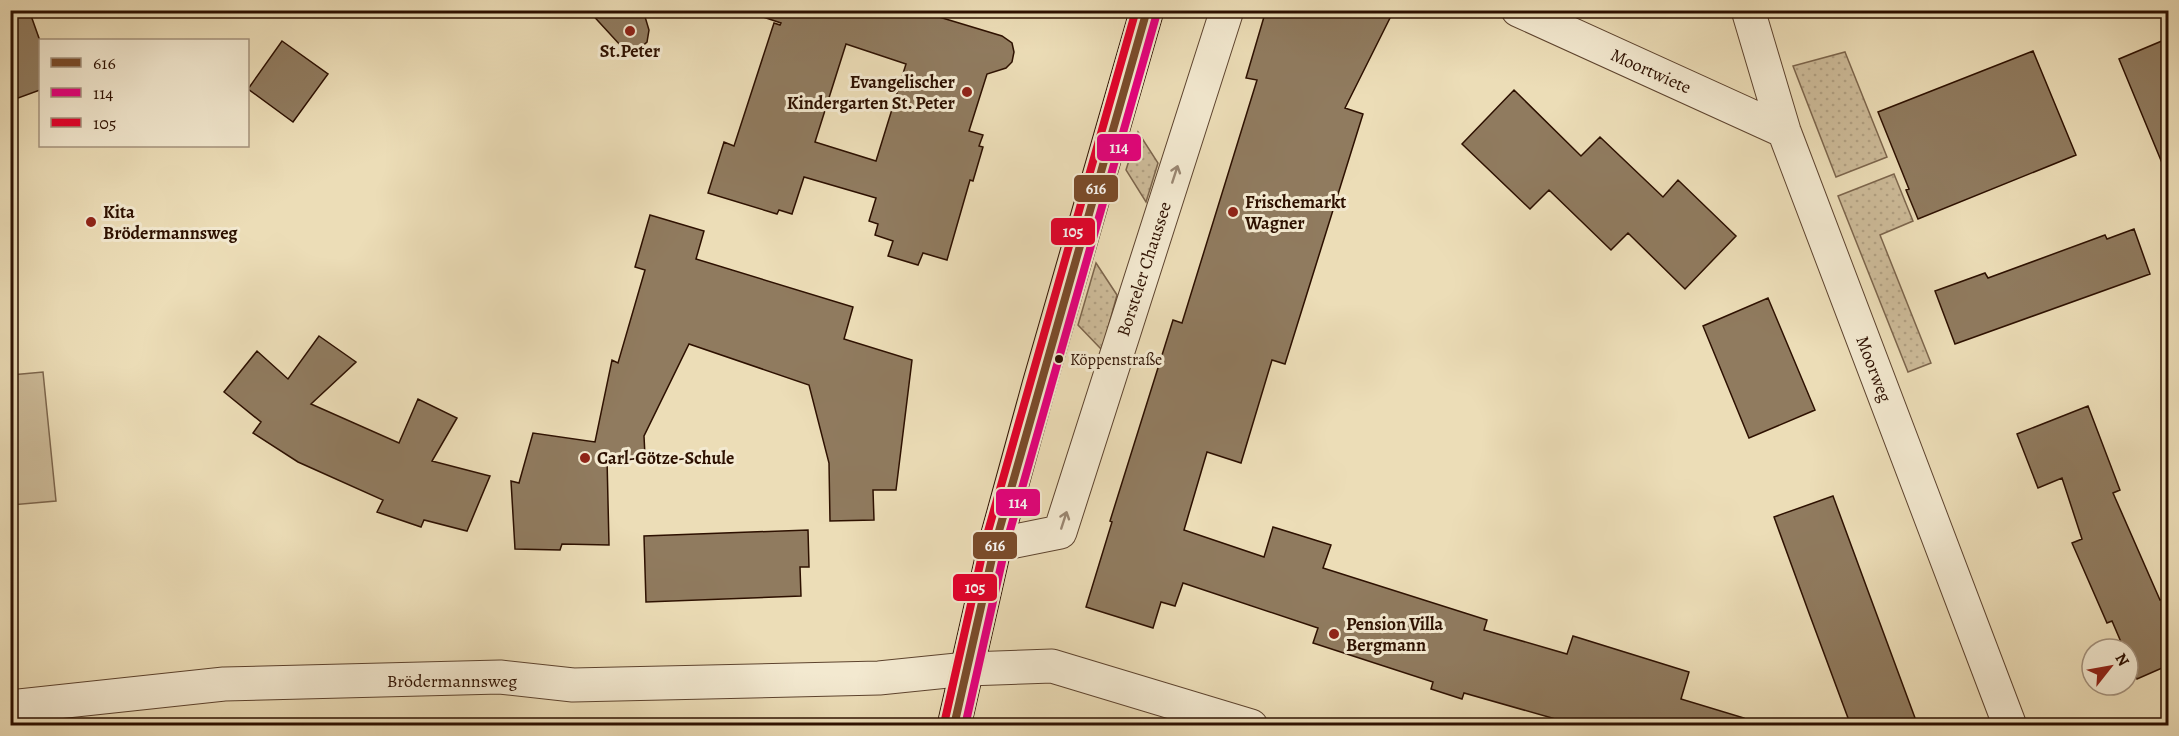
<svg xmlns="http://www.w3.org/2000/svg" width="2179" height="736" viewBox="0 0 2179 736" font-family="Alegreya,serif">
<defs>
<pattern id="grass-dots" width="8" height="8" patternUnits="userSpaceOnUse" patternTransform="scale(1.5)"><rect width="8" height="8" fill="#ccba98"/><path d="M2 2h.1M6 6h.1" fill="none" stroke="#b09f81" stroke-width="1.8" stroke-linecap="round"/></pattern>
</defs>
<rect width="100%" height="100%" fill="#ecddb7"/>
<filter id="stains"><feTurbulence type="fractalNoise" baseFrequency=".00333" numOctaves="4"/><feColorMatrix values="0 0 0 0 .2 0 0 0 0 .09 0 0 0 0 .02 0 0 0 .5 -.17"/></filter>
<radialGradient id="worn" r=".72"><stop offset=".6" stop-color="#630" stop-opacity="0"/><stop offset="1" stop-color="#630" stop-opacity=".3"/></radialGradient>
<path fill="url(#grass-dots)" stroke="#7c654c" stroke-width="1.5" d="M1845,52l42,105 -51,20 -43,-111z
M1138,132l20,31 -12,39 -20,-32z
M1894,174l19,47 -33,14 51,128 -23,9 -70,-176z
M1096,263l21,32 -15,55 -24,-25z"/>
<path fill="#ccba98" stroke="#7c654c" stroke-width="1.5" d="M43,372l13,129 -45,4v-130z"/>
<path fill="#907b5f" stroke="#2d1000" stroke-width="1.5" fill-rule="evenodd" d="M10,10h19l11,31v49l-30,11z
M588,10h55l6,20 -2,12 -7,6 -12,3 -7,-5z
M764,10h152l86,26 10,7 2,9 -2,10 -6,6 -19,6 -18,57 14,4 -4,11 4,1 -10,34 -3,-1 -23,80 -24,-7 -5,12 -30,-9 5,-15 -18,-6 3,-11 -9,-3 7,-23 -72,-21 -12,37 -13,-4 -2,4 -69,-21 16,-51 10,4 40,-123 6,2 1,-2 -18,-6zM846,44l60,20 -30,97 -61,-19z
M1266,10h128l-49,98 18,6 -78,250 -13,-4 -31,103 -34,-11 -23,78 80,27 9,-30 58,18 -8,23 164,52 -3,10 83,24 6,-18 116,36 -8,27 63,19 -1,8h-163l-116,-33 -2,6 -31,-10 2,-7 -120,-39 5,-15 -135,-45 -8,23 -14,-4 -8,26 -67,-21 26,-85 -2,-1 63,-201 9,3 75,-243 -11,-2z
M2169,38v136l-2,1 -48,-116z
M282,41l46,33 -35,48 -45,-33z
M2033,51l43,104 -158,64 -12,-29 3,-1 -31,-77z
M1514,90l67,66 19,-19 63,60 15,-17 58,56 -51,53 -57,-56 -17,17 -62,-60 -19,19 -68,-65z
M650,215l54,16 -8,28 157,48 -9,32 68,21 -16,130h-23l1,30 -44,1 -1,-58 -20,-78 -120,-41 -45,92 1,20 -38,2 2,87 -47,-1 -2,6 -45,-1 -4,-68 8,2 14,-50 62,9 17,-82 6,3 27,-93 -10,-3z
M2134,229l16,45 -195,70 -20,-53 50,-18 3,5 117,-43 2,4z
M1768,298l47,112 -66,28 -46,-112z
M319,336l37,26 -45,42 88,39 19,-44 39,19 -25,43 58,15 -23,55 -43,-11 -3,7 -44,-15 6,-12 -85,-38 -45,-29 8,-11 -37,-30 33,-41 31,28z
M2088,406l32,84 -7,3 47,107 9,-4v69l-32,14 -9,-20v-10h-4l-12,-28 -5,2 -35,-80 10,-4 -20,-61 -24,10 -21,-54z
M1833,496l35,95 50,135h-67l-42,-113 -35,-96z
M808,530l1,37h-9l1,29 -155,6 -2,-66z"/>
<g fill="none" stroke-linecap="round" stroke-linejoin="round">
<g stroke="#5d432e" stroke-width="35">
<path id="minor" d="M1518,10l266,121
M1748,10l36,121 226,595
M995,545l65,-13 167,-522
M10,707l214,-23 276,-7 73,8 306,-7 88,-9 85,-3 199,60"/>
</g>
<g stroke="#2d1000" stroke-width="35">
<path id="major" d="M954,726l41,-181 44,-160 108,-375"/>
</g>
<use href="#minor" stroke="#f3e9d0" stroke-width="33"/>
<use href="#major" stroke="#ecddb7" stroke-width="33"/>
<g stroke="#f3e9d0" stroke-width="12">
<path id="bus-1" d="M954,726l41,-181 152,-535"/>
</g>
<g stroke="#f3e9d0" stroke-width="12">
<path id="bus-2" d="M965,726l40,-178 152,-535"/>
</g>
<g stroke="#f3e9d0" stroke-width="12">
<path id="bus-3" d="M944,724l41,-182 151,-532"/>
</g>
<use href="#bus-1" stroke="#7a4b2a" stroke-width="8"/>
<use href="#bus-2" stroke="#e5007d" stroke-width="8"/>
<use href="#bus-3" stroke="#e4002b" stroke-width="8"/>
</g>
<defs><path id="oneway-shaft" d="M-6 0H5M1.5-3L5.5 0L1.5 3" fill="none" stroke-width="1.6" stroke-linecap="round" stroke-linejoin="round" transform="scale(1.5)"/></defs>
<g stroke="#9a8772">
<use href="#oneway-shaft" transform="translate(1175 174) rotate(-72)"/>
<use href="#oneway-shaft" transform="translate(1064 520) rotate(-72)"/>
</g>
<g fill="#8f2418" stroke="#f3e9d0" stroke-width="2">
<circle cx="630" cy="31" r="6"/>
<circle cx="967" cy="92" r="6"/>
<circle cx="1233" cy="212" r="6"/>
<circle cx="91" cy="222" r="6"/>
<circle cx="585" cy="458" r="6"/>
<circle cx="1334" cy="634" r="6"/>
</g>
<circle fill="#2d1000" stroke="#f3e9d0" stroke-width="2" cx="1059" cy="359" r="5"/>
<g text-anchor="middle" stroke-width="6" stroke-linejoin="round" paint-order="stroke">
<g font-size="16" fill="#2d1000" stroke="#f3e9d0" text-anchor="start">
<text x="1070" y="365">Köppenstraße</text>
</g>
<g font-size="18" font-weight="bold" fill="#2d1000" stroke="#f3e9d0" text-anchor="start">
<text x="630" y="57" text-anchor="middle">St.Peter</text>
<text x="955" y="88" text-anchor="end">Evangelischer<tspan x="955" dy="21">Kindergarten St. Peter</tspan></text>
<text x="1245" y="208">Frischemarkt<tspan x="1245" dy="21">Wagner</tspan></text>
<text x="103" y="218">Kita<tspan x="103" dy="21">Brödermannsweg</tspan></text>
<text x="597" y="464">Carl-Götze-Schule</text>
<text x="1346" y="630">Pension Villa<tspan x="1346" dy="21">Bergmann</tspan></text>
</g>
<g font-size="18" fill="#2d1000" stroke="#f3e9d0">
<text transform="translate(1651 71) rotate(24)" y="6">Moortwiete</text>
<text transform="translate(1144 269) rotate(-72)" y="6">Borsteler Chaussee</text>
<text transform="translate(1874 369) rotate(69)" y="6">Moorweg</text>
<text x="452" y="687">Brödermannsweg</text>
</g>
</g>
<g stroke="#f3e9d0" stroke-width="2">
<rect x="1096" y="133" width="46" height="29" rx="6" fill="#e5007d"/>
<rect x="1073" y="174" width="46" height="29" rx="6" fill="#7a4b2a"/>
<rect x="1050" y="217" width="46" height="29" rx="6" fill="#e4002b"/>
<rect x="995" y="488" width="46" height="29" rx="6" fill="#e5007d"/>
<rect x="972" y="531" width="46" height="29" rx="6" fill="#7a4b2a"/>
<rect x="952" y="573" width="46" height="29" rx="6" fill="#e4002b"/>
</g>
<g font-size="16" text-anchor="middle" font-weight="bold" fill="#fff">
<text x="1119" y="153">114</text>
<text x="1096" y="194">616</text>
<text x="1073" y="237">105</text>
<text x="1018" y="508">114</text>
<text x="995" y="551">616</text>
<text x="975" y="593">105</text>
</g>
<rect width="2179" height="736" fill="none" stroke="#ecddb7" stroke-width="36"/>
<rect x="12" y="12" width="2155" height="712" fill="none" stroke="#2d1000" stroke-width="3"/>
<rect x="18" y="18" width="2143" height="700" fill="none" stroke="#2d1000" stroke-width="1.5"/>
<rect x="39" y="39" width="210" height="108" fill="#f3e9d0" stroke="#a4927d" stroke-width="1.5"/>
<rect x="51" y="58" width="30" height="9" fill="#7a4b2a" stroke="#a4927d" stroke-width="1.5"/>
<text x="93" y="69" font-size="18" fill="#2d1000">616</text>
<rect x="51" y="88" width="30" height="9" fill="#e5007d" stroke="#a4927d" stroke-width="1.5"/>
<text x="93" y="99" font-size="18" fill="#2d1000">114</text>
<rect x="51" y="118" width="30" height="9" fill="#e4002b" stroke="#a4927d" stroke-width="1.5"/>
<text x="93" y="129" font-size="18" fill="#2d1000">105</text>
<g transform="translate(2110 667) rotate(59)"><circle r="28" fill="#f3e9d0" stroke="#a4927d" stroke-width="1.5"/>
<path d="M0-4.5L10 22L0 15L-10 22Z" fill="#8f2418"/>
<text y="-9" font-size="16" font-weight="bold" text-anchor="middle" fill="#2d1000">N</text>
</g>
<rect width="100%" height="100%" filter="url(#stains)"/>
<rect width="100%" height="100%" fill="url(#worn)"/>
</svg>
